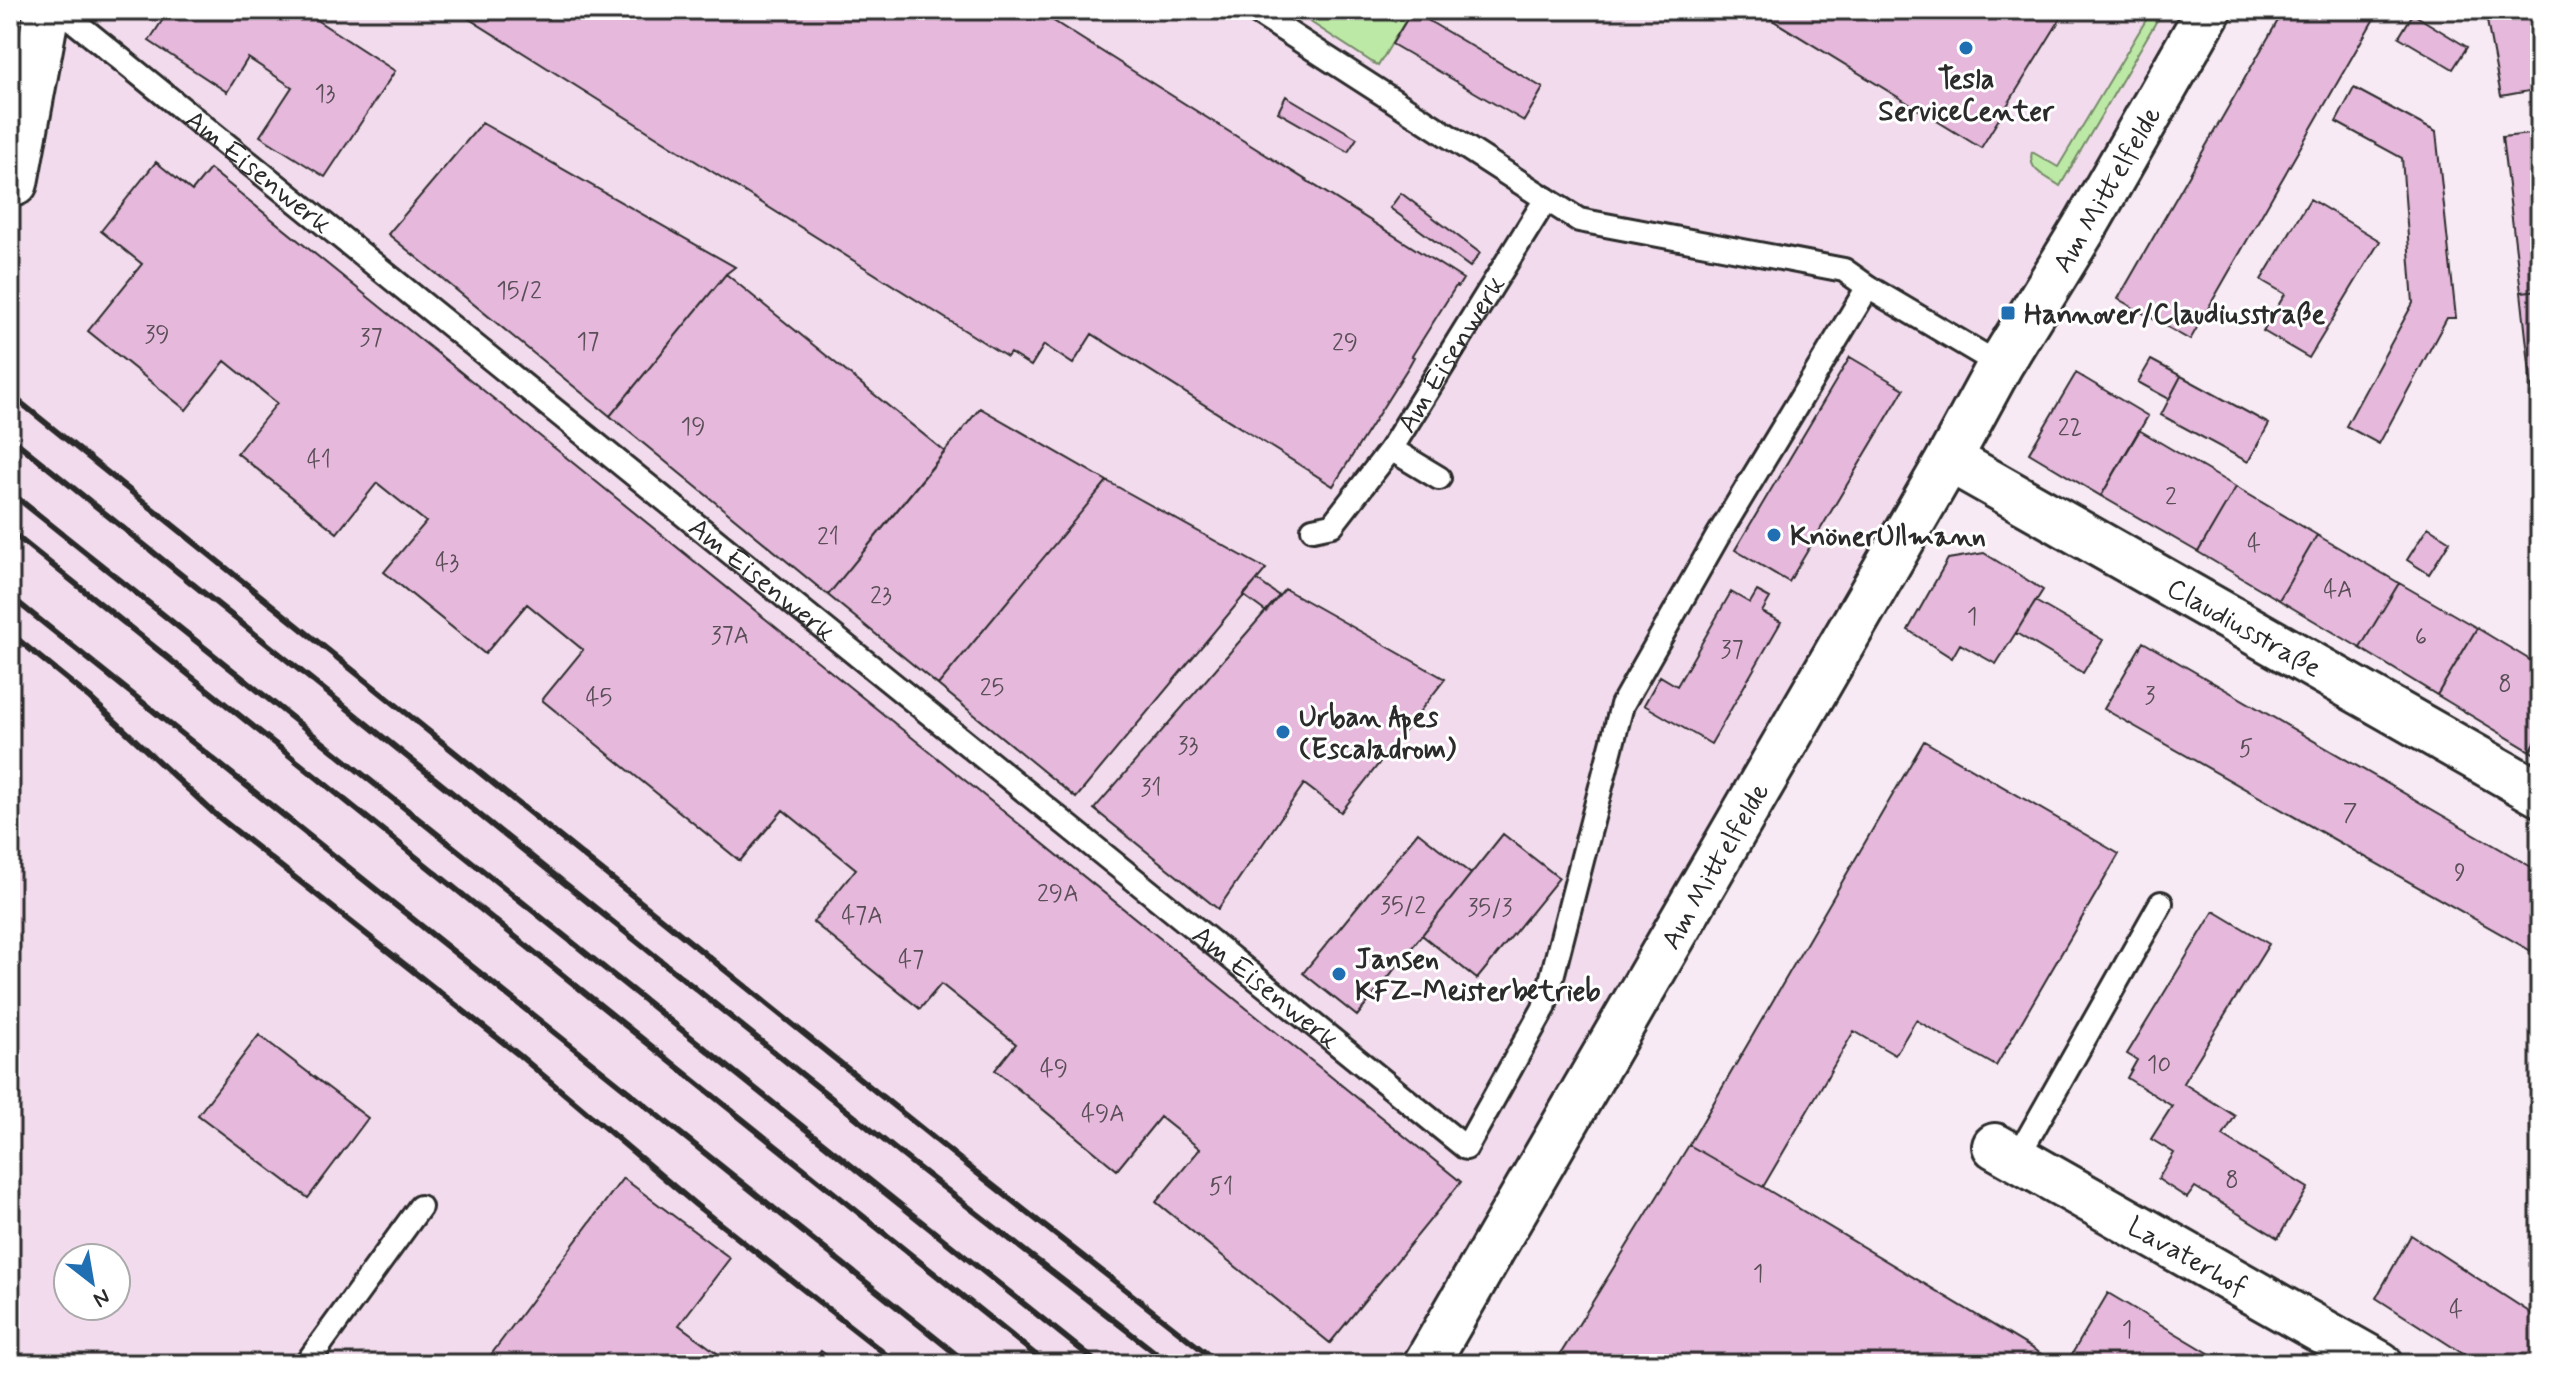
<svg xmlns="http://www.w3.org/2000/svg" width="2550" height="1374" viewBox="0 0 2550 1374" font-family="Mynerve,sans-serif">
<rect width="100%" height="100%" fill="#f7eaf4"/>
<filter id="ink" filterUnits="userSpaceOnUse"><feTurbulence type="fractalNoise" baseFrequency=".0125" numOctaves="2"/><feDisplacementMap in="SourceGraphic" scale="16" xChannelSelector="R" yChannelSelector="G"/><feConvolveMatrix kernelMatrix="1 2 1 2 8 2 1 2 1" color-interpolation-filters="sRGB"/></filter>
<g filter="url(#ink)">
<path fill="#f2dbed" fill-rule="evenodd" d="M10,10h2199l-783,1354h-1416zM68,1258h48v48h-48z"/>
<path fill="#bde9a6" stroke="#748a68" stroke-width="2" d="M1292,10h83l20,12 8,-12h9l-34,56z
M2152,10h11l-103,176c-14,-10 -33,-15 -28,-34l26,15z"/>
<path fill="#e5b8dc" stroke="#2b2b2b" stroke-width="2" d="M169,10h132l94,61 -70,106 -65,-41 32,-49 -44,-29 -21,34 -78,-51z
M455,10h581l427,269 -5,8 -2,-1 -44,70 2,1 -5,9 -76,120 -241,-152 -19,30 -29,-19 -13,21 -21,-13 -3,4z
M1756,10h310l-85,138z
M2284,10h95l-189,330 -72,-41z
M2485,10h55v79l-39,7z
M1412,11l131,77 -19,33 -132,-77z
M2413,14l54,33 -14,22 -54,-32z
M2354,88l82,44 20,186h-9l-68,126 -33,-18 67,-123 -11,-145 -66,-36z
M1286,96l71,42 -9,14 -70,-40z
M482,123l253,144 -9,7 -116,142 -222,-182z
M2540,133v157l-19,2 -19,-155z
M156,162l36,29 18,-22 1251,1013 -131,161 -174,-141 44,-53 -40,-32 -43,53 -122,-100 21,-26 -75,-60 -21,25 -107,-87 43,-53 -73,-59 -43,51 -198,-161 41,-50 -56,-46 -42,50 -101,-82 42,-50 -49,-39 -40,50 -100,-80 40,-50 -52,-42 -39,49 -98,-79 54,-67 -41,-33z
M1401,193l79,60 -10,14 -80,-59z
M2310,199l70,42 -71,117 -46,-27 22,-37 -24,-14z
M726,274l219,178 -117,143 -218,-179z
M2540,290v127l-5,1 -14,-126z
M1850,357l54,32 -115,193 -54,-32z
M2151,360l30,16 -12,23 -31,-17z
M2076,373l72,43 -47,80 -72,-43z
M2181,376l88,48 -21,38 -87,-47z
M980,408l127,73 -169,204 -110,-90z
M2540,417v45l-5,-44z
M2139,430l97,57 -38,65 -97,-56z
M1107,481l159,88 -190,229 -138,-113z
M2236,487l81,48 -38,65 -81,-48z
M2428,527l22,14 -21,33 -22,-14z
M2317,535l82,48 -39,65 -81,-48z
M1984,553l59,37 -47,74 -36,-20 -8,14 -44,-28 40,-71z
M1257,580l22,16 -13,16 -23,-17z
M2399,583l78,45 -40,67 -77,-47z
M1285,589l160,90 -104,133 -37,-28 -86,125 -124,-100z
M1757,591l13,7 -8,14 19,10 -70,122 -67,-39 16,-29 17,10 54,-94 19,11z
M2035,601l68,39 -20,33 -67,-40z
M2477,628l63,38v68l-10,17 -93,-56z
M2143,642l397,230v84l-436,-247z
M2540,734v23l-10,-6z
M1924,741l195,113 -123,212 -80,-46 -21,35 -41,-24 -91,156 -74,-42z
M1418,832l53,42 -114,142 -54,-43z
M1503,834l56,44 -82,101 -55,-44z
M2214,911l55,33 -86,139 52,33 -12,20 85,52 -30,50 -83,-51 -8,11 -29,-19 16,-26 -23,-14 21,-33 -45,-28 10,-18 -10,-6z
M259,1035l109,83 -60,80 -110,-83z
M1689,1145l74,42 295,177h-490l-10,-6z
M623,1178l107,80 -51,67 53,39h-248z
M2411,1235l129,84v45h-61l-103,-66z
M2108,1293l119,71h-161z
M821,1351l18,13h-28z"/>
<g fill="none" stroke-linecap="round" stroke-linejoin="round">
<g stroke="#2b2b2b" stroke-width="28">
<g id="service">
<path id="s1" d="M60,10l1406,1138 78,-140 78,-303 97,-171 149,-247 132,78"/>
<path d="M1253,10l293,189"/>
<path d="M1391,449l48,29"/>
<path id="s2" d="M1313,529l19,-4 59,-76 155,-250 33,21 265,50 24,17"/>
<path d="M2017,1158l144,-255"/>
<path d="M306,1364l114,-157"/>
</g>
</g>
<g stroke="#2b2b2b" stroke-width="50">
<g id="minor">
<path d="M15,183l32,-173"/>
<path id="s3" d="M1949,459l591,335"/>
<path id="s4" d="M1995,1146l385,218"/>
</g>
</g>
<g stroke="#2b2b2b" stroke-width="50">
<g id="tertiary">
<path id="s5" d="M1426,1364l523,-905 51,-94 84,-137 125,-218"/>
</g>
</g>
<use href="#service" stroke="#fff" stroke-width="22"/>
<use href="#minor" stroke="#fff" stroke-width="44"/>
<use href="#tertiary" stroke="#fff" stroke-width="44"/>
<path stroke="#2b2b2b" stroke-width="6" d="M10,394l962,775 248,195
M10,437l906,729 254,198
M10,492l1089,872
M10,531l1037,833
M10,596l958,768
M10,633l80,65 126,117 303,240 177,150 202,159"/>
</g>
</g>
<g fill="#1f6fb2" stroke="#fff" stroke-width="3">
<circle cx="1966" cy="48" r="8"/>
<rect x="2000" y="305" width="16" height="16" rx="4"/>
<circle cx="1774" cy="535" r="8"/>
<circle cx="1283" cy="732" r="8"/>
<circle cx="1339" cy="974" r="8"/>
</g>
<g text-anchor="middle" stroke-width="6" stroke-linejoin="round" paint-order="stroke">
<g font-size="24" fill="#5a4e57">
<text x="325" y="101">13</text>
<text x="519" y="298">15/2</text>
<text x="157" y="342">39</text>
<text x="371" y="345">37</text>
<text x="588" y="349">17</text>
<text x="1345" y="350">29</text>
<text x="693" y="434">19</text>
<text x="2070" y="435">22</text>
<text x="319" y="467">41</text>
<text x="2171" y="504">2</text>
<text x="828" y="544">21</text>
<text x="2254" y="551">4</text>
<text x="447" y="570">43</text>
<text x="2338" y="597">4A</text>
<text x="881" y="603">23</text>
<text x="1972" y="624">1</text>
<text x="730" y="643">37A</text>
<text x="2421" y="644">6</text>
<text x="1732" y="657">37</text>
<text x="2505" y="691">8</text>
<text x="992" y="695">25</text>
<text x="2150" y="703">3</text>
<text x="599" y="705">45</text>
<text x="1188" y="753">33</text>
<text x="2246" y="756">5</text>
<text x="1151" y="795">31</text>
<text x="2350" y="820">7</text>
<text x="2460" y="880">9</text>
<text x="1058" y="901">29A</text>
<text x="1403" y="913">35/2</text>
<text x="1490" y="915">35/3</text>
<text x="862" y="923">47A</text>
<text x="911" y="967">47</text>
<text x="2159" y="1072">10</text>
<text x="1054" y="1076">49</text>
<text x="1103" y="1121">49A</text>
<text x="2232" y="1187">8</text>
<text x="1221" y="1194">51</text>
<text x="1758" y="1281">1</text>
<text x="2456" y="1317">4</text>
<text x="2127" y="1337">1</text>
</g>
<g font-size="28" font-weight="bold" fill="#2b2b2b" stroke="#fff" text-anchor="start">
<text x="1966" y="88" text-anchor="middle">Tesla<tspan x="1966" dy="32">ServiceCenter</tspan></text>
<text x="2024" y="323">Hannover/Claudiusstraße</text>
<text x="1790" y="545">KnönerUllmann</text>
<text x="1299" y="726">Urban Apes<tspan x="1299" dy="32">(Escaladrom)</tspan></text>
<text x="1355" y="968">Jansen<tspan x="1355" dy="32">KFZ-Meisterbetrieb</tspan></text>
</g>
<g font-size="28" fill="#2b2b2b" stroke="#fff">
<text dy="10" stroke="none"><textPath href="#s1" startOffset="256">Am Eisenwerk</textPath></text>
<text dy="10" stroke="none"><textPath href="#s5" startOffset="1358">Am Mittelfelde</textPath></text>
<text dy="10" stroke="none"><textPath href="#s2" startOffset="228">Am Eisenwerk</textPath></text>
<text dy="10" stroke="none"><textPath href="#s1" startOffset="904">Am Eisenwerk</textPath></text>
<text dy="10" stroke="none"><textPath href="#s3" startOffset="340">Claudiusstraße</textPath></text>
<text dy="10" stroke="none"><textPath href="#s5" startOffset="576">Am Mittelfelde</textPath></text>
<text dy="10" stroke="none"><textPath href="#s1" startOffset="1552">Am Eisenwerk</textPath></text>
<text dy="10" stroke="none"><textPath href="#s4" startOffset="222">Lavaterhof</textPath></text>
</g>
</g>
<rect width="2550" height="1374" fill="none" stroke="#fff" stroke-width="40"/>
<rect x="20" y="20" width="2510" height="1334" fill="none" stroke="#2b2b2b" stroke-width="3" filter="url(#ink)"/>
<g transform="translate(92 1282) rotate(149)"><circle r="38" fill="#ffffff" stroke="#aaaaaa" stroke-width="2"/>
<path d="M0-6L14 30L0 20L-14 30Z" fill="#1f6fb2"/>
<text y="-12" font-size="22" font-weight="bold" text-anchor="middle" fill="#2b2b2b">N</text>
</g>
</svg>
